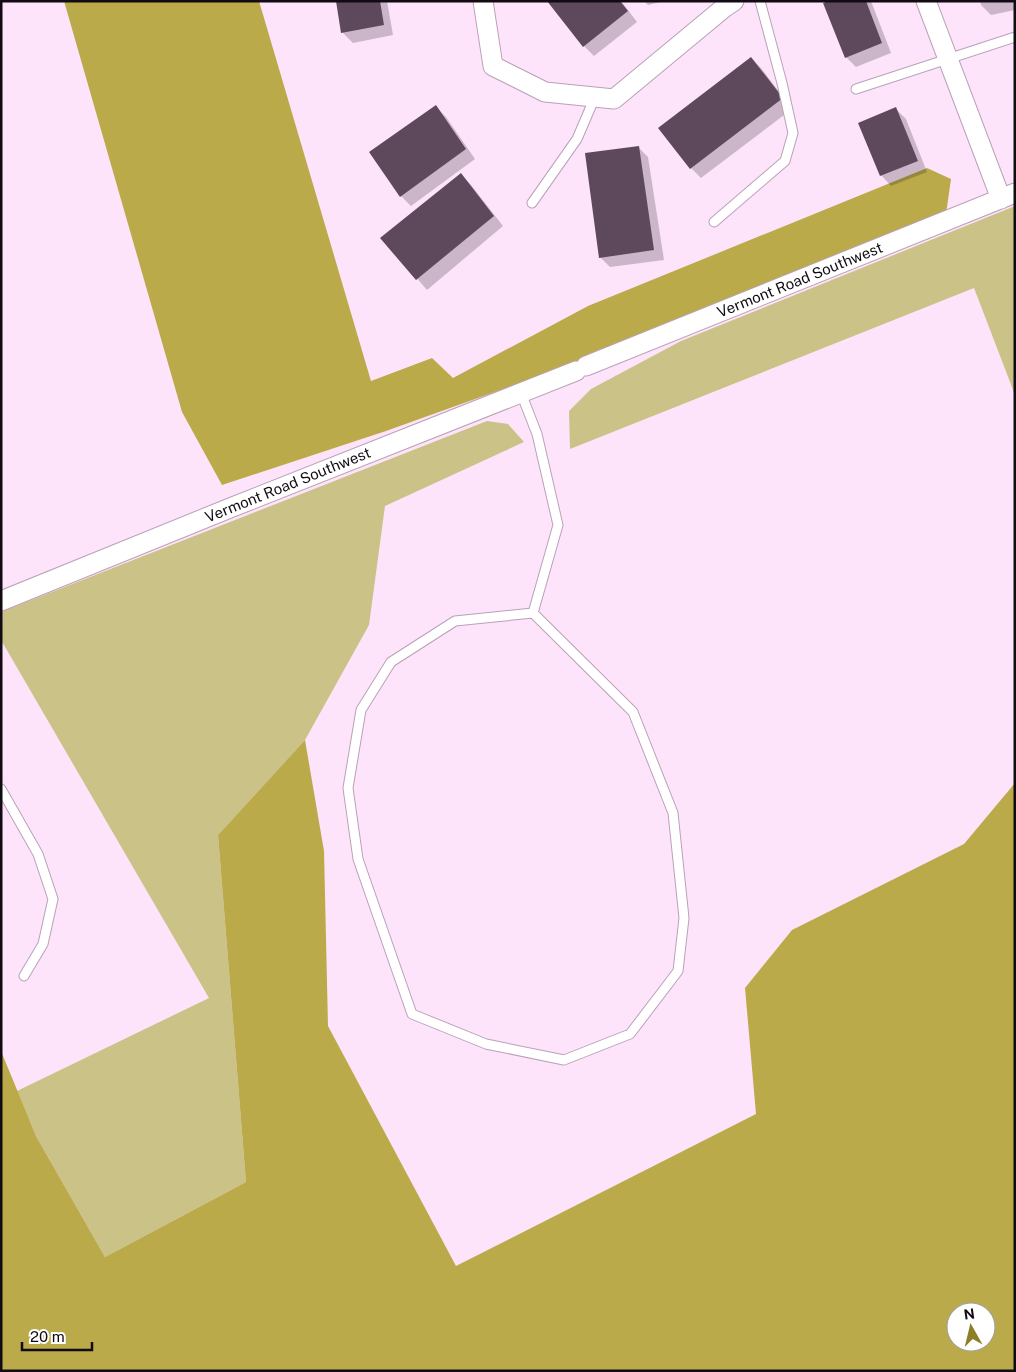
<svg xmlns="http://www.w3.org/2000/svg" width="1016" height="1372" viewBox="0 0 1016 1372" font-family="'Public Sans',sans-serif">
<rect width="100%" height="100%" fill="#fde4fb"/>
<path fill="#cbc287" d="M1015,206v189l-41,-107 -404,161 -1,-38 22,-22 90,-48z
M487,421l21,3 16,18 -139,64 -16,119 -64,115 -87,95 28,347 -141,75 -69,-121 -19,-45 192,-93 -208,-358v-28z"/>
<path fill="#baaa49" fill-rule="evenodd" d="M64,1h195l112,380 61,-23 21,20 135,-72 339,-138 24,11 -5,35 -404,161 -156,56 -164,54 -40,-73z
M305,740l19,111 4,175 128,240 300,-152 -11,-126 47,-58 172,-86 51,-61v588h-1014v-320l35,85 69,121 141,-75 -28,-347zM956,1312h30v30h-30z"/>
<path fill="#0003" d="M337,1h50l6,34 -40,8 -10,-10z
M549,1h72l16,21 -43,34 -10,-10z
M644,1h21l-17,4z
M831,1h40l20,52 -35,14 -10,-10z
M980,1h35v9l-24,5 -10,-10z
M751,58l10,10 31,41 -91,69 -10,-10z
M436,107l10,10 29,42 -64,47 -10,-10z
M896,109l10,10 21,53 -36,14 -10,-11z
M638,147l10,10 16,103 -54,7 -10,-10z
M461,175l10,10 32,41 -76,64 -45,-52z"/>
<path fill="#5d485c" d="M336,1h44l4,24 -43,8z
M547,1h73l8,10 -45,36z
M828,1h38l16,42 -37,15 -22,-55z
M751,57l32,41 -93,71 -32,-41z
M436,105l30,44 -66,48 -31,-45z
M896,107l22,54 -38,15 -22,-53z
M639,146l15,104 -55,8 -14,-105z
M461,173l33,43 -78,64 -36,-42z"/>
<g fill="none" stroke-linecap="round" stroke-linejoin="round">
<g stroke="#b9a1b7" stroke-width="11">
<path id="service" d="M856,89l159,-52
M532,203l45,-64 18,-42
M714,222l71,-61 8,-28 -11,-50 -22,-82
M521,393l16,41 21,91 -25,88
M533,613l100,99 40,101 11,105 -6,53 -48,63 -66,26 -78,-16 -74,-30 -54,-155 -10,-71 13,-78 30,-48 64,-41z
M1,789l37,65 15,45 -10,45 -19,32"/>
</g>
<g stroke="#b9a1b7" stroke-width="21">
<path id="minor" d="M483,1l10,65 52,26 69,7 111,-92 9,-6
M926,1l75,198
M586,366l429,-173
M1,601l229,-93 346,-137"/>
</g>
<use href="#service" stroke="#fff" stroke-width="9"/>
<use href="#minor" stroke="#fff" stroke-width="19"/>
</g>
<g text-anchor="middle" stroke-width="5" stroke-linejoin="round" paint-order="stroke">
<g font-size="15" fill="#130b13" stroke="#fff">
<text transform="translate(800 280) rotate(-22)" y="5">Vermont Road Southwest</text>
<text transform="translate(288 485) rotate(-22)" y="5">Vermont Road Southwest</text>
</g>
</g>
<rect width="1016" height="1372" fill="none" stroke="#130b13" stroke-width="5"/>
<g transform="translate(971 1327) rotate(352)"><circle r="24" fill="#ffffff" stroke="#a19da1"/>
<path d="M0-4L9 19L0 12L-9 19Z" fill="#8d7f25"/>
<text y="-8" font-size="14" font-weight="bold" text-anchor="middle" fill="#130b13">N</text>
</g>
<path d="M22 1342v8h70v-8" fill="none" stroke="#130b13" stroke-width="2.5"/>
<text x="30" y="1342" font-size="15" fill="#130b13" stroke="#ffffff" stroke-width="4" paint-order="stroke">20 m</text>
</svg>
